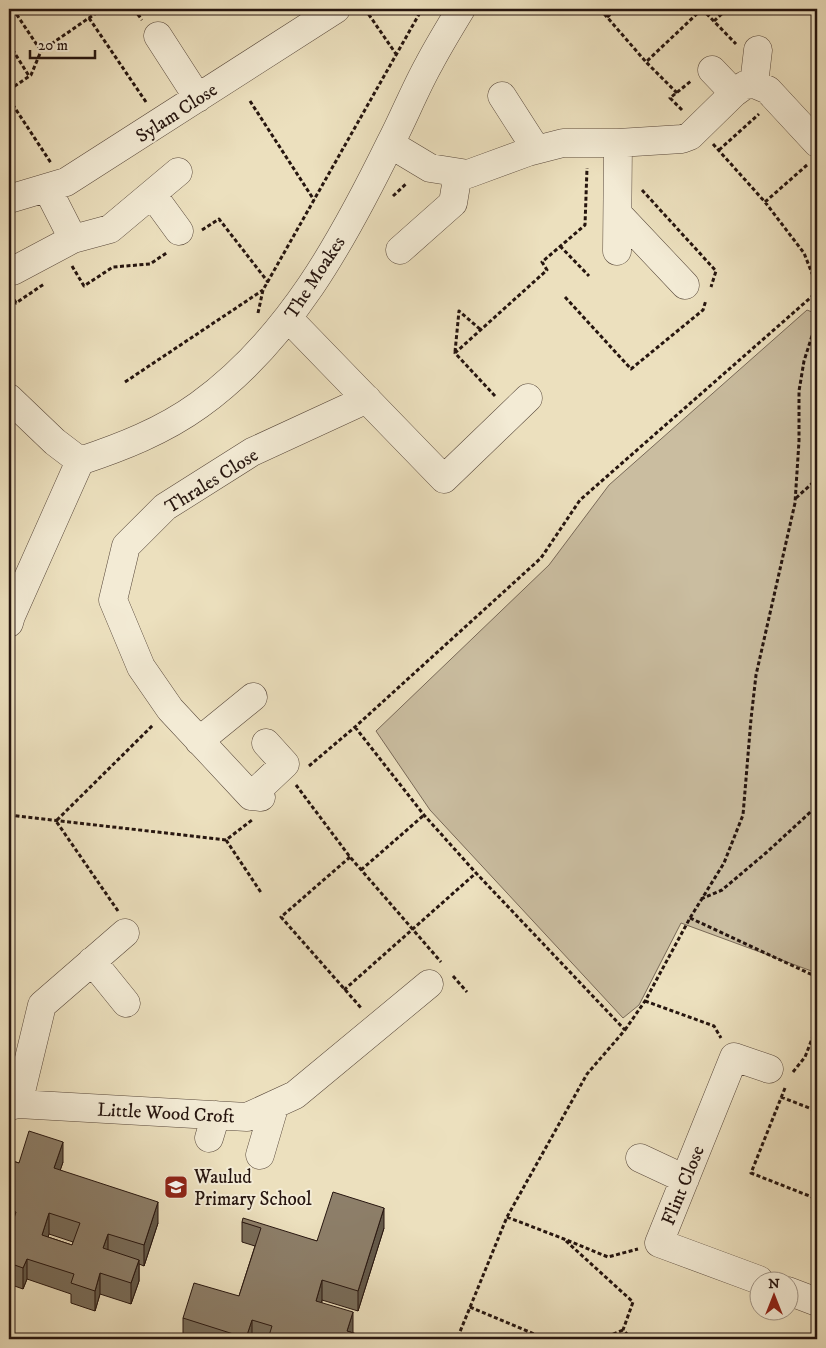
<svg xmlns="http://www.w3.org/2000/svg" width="826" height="1348" viewBox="0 0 826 1348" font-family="'IM FELL DW Pica',serif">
<rect width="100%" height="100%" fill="#ece0be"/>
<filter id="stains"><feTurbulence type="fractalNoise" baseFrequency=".004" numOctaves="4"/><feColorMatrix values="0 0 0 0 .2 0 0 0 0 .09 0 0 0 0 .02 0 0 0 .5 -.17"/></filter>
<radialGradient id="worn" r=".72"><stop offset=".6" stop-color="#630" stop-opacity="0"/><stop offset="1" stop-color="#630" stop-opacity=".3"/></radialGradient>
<path fill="#cabda0" stroke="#786958" d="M807,310l10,4v659l-136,-50 -42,82 -16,13 -193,-208 -54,-79 173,-166 60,-80z"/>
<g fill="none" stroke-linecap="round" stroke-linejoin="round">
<g stroke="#58483b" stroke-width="29">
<path id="minor" d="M158,36l40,62
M712,70l22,23
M754,84l4,-34
M502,96l34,53
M390,144l40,24 38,6 60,-22 35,-9h55l64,-4 8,-3 44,-43 11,-8 9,-1 14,6 49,53
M47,188l26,51
M152,194l27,37
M9,199l57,-17 270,-173
M618,214l67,71
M400,250l53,-47 5,-30
M617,251l1,-108
M13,271l60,-32 37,-10 68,-57
M288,318l156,161 84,-81
M9,398l46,44 25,19
M80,461c42,-14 83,-30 119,-56 90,-65 144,-165 192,-263 13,-25 24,-53 38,-78 10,-19 21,-37 32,-55
M9,623l2,-7 69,-155
M199,741l54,-44
M251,796l34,-32 -19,-21
M261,797l-10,-1 -81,-87 -29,-42 -28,-67 13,-54 39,-39 87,-55 115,-53
M92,961l34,42
M18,1104l24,-99 83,-72
M9,1106l9,-2 229,13 48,-22 134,-111
M209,1138l7,-23
M260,1155l15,-51
M640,1158l45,21
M759,1280l-100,-37 75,-186 35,12
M788,1291l29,11"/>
</g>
<path stroke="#26150f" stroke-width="3" stroke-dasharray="4 2.5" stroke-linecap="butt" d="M13,9l28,42
M134,9l8,11
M365,9l31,45
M600,9l46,53
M702,9l34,35
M607,17l10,-8
M89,18l57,84
M714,21l13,-12
M9,44l20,32
M9,90l22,-15 10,-24 61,-42
M677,93l-31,-31 56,-53
M9,99l42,64
M250,101l64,99
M682,110l-12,-12 21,-17
M713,144l52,58 39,51 13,33
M719,150l40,-36
M642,190l74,81 -5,16
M393,196l14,-13
M765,202l42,-37
M202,230l17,-11 49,63
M560,246l29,30
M72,266l12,20 29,-19 37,-3 18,-12
M11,294l5,9 28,-19
M565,297l66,72 72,-59 3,-10
M258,313l5,-23 159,-281
M455,352l4,-41 22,19
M125,382l138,-92
M495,396l-40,-43 92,-83 -5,-8 43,-37 2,-57
M796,498l21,-19
M355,727l69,88 52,58 149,157 -38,44 -80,143 -50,122
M309,766l46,-39 186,-169 39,-58 237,-208
M296,785l54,72 91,105
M9,815l217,25 26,-20
M226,840l36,54
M350,857l-69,60 81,92
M361,870l63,-55
M701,899l21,-9 45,-38 50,-46
M118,911l-62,-90 97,-96
M690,918l127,59
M453,976l14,16
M344,990l132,-117
M645,1001l69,25 7,12
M625,1030l20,-29 45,-83 34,-55 19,-48 8,-96 5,-44 39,-172 4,-62v-50l5,-30 13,-41
M793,1072l12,-15 12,-31
M785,1088l-34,85 66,26
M781,1097l36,14
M507,1217l57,22 44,18 30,-8
M566,1241l67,61 -10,28 9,9
M470,1307l76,32
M601,1339l22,-9"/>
<use href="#minor" stroke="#f3ebd5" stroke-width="28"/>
</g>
<path fill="#796d5b" stroke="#26150f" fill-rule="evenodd" d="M9,1160l10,3 44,-1 -3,8 98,53 -14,43 -5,-2v17l-8,23 -31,-10 -5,17 -24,-8v-9l-44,-15 -4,10 -14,-5zM49,1234l24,8 -1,3 -24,-8z
M242,1222l75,19 67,-13 -26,83 -36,-11v3l31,30 20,6h-190v-21l56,-22 16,-50 -13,-4z"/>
<path fill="#63594a" stroke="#26150f" d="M63,1142v20l-9,27v-21z
M158,1202v21l-14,43v-21z
M384,1208v20l-26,83v-20z
M49,1213v21l-7,21v-20z
M108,1234v20l-5,-6z
M27,1259v20l-4,10v-21z
M139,1260v21l-8,23v-21z
M100,1273v21l-5,17v-20z
M322,1280v20l-6,21v-20z
M353,1312v21l-6,-2z
M252,1320v19h-6v-1z"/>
<path fill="#8d7f6a" stroke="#26150f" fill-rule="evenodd" d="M29,1131l34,11 -9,26 104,34 -14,43 -36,-11 -5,14 36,12 -8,23 -31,-10 -5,18 -24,-8 3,-9 -47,-15 -4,9 -14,-5v-36l2,1 5,-16 -7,-2v-50l10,3zM49,1213l31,10 -8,22 -30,-10z
M333,1192l51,16 -26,83 -36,-11 -6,21 37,11 -6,19 26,8h-105l4,-13 -20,-6 -6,18 -63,-20 11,-35 45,13 22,-68 -19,-6 1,-4 74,23z"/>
<defs>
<g id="school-square" transform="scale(1.25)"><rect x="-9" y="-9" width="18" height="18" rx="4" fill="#8f2418" stroke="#f3ebd5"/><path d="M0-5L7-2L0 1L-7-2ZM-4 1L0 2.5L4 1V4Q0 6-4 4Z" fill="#fff"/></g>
</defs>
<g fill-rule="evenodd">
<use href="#school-square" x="176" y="1187"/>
</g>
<g text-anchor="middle" stroke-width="4" stroke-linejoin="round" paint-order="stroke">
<g font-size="19" fill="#26150f" stroke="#f3ebd5">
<text transform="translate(176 112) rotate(-33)" y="7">Sylam Close</text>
<text transform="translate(314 277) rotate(-57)" y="7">The Moakes</text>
<text transform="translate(211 480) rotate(-32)" y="7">Thrales Close</text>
<text transform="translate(166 1112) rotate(3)" y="7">Little Wood Croft</text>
<text transform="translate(682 1185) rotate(-68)" y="7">Flint Close</text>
</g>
<g font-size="19" fill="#26150f" stroke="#f3ebd5" text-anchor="start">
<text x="194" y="1183">Waulud<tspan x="194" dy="22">Primary School</tspan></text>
</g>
</g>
<rect width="826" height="1348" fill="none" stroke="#ece0be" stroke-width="30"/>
<rect x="10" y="10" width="806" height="1328" fill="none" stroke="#26150f" stroke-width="2.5"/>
<rect x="15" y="15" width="796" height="1318" fill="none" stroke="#26150f"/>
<g transform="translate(774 1296)"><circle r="24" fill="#f3ebd5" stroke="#a19586"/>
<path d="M0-4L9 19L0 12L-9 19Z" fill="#8f2418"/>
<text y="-8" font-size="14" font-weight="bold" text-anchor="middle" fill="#26150f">N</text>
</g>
<path d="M30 50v8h65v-8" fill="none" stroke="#26150f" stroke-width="2.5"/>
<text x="38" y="50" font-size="15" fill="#26150f" stroke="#f3ebd5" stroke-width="4" paint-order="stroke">20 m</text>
<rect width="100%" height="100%" filter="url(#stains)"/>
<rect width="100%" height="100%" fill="url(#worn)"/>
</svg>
